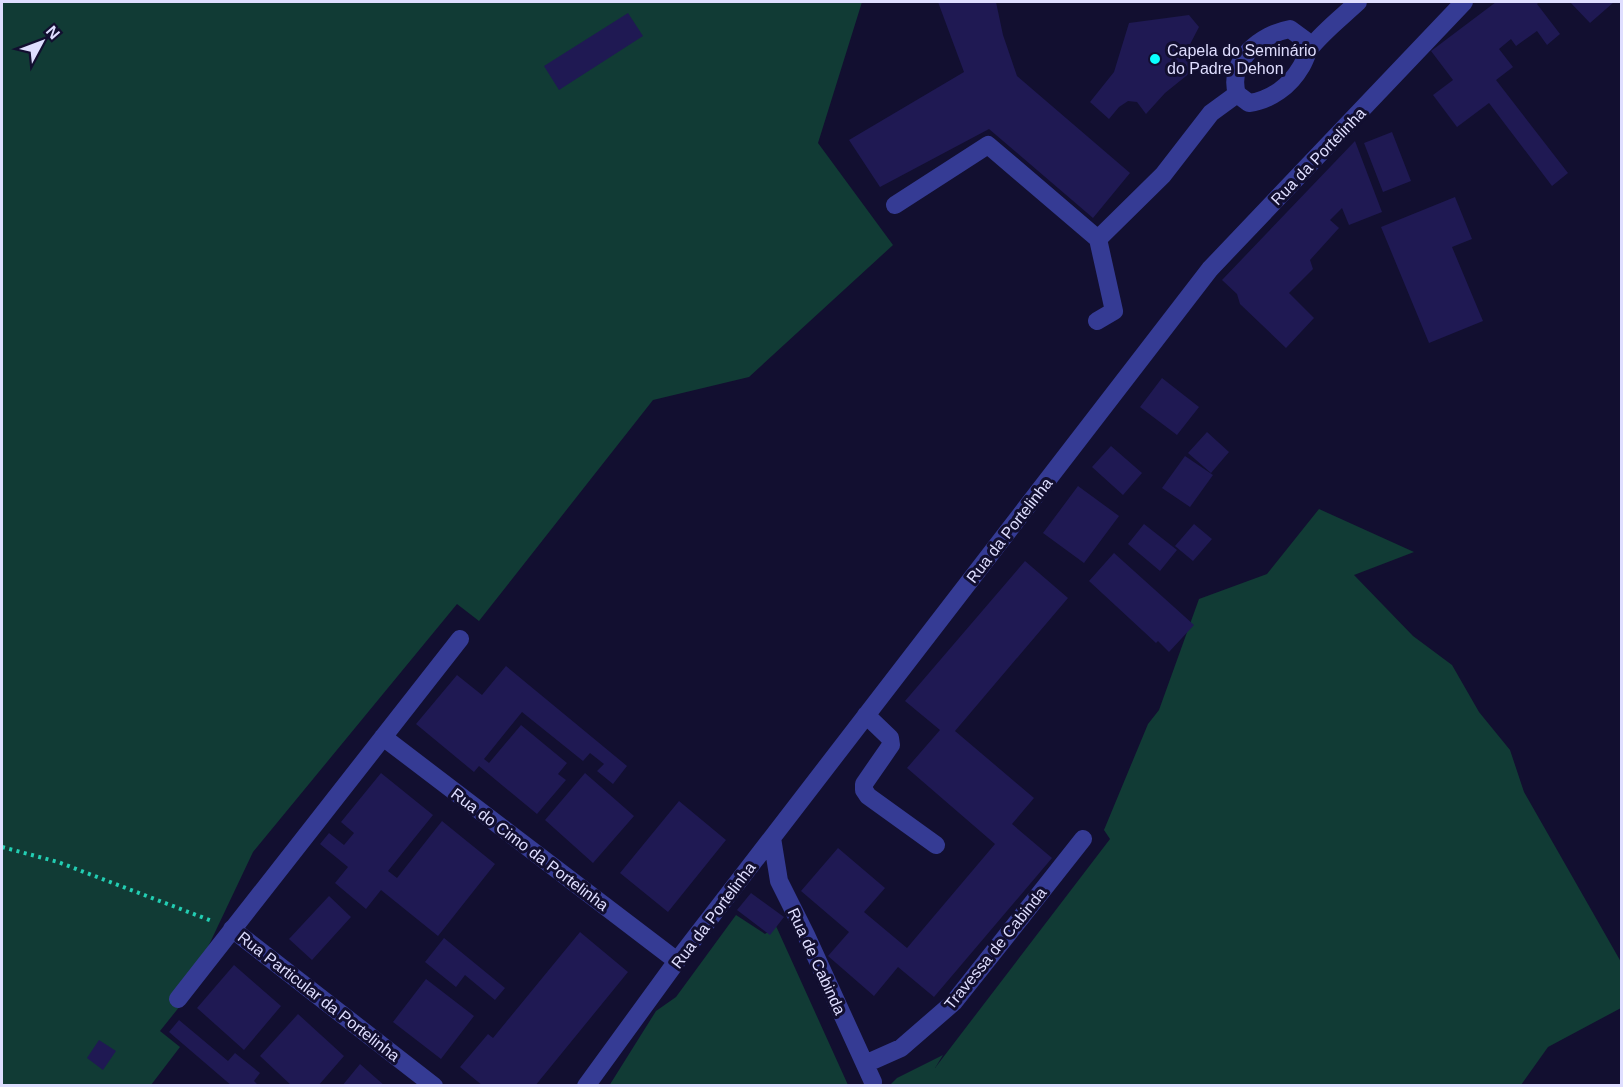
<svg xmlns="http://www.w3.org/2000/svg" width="1623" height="1087" viewBox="0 0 1623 1087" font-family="Helvetica,sans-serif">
<rect width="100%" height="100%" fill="#120f30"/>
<path fill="#113b35" d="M2,2h860l-44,141 75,102 -144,132 -96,23 -174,221 -22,-17 -204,248 -73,154 -20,25 20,16 -29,38 -149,1z
M1319,509l95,43 -60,23 59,61 39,29 27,47 31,38 14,42 97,170v46l-73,39 -27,38 -632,1 8,-8 46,-23 -8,13 175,-229 -6,-9 44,-106 11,-14 40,-111 68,-25z
M736,915l29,19 11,-8 72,159 -239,1 47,-75 20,-14z"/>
<path fill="#1f1953" d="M938,2h58l7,33 14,41 113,97 -37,45 -104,-89 -109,58 -31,-47 115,-68z
M1496,2h43l-2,2 23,30 -13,11 -10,-14 -21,15 -5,-7 -12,10 14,18 -17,13 72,93 -16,13 -63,-83 -32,24 -24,-32 20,-15 -22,-29z
M1570,2h44l-24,21z
M628,13l15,23 -84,54 -15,-24z
M1189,15l10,12 -12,23 9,18 -31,25 -19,21 -9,-12 -9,-1 -9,6 -10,12 -19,-17 24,-30 15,-49z
M1392,132l19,49 -28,11 -19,-49z
M1355,141l27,71 -33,13 -7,-17 -12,12 9,8 -29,32 3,9 -24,24 25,25 -28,30 -46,-44 -3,-10 -15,-14z
M1455,197l17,42 -20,8 31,74 -54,22 -48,-116z
M1162,378l37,29 -22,28 -37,-28z
M1207,432l22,20 -18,21 -23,-20z
M1111,446l31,27 -19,22 -31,-28z
M1185,456l28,19 -23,32 -28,-19z
M1078,486l41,30 -35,47 -41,-30z
M1144,524l33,26 -17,21 -32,-27z
M1194,524l18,15 -19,22 -18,-15z
M1114,553l80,72 -25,27 -11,-11 -2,2 -67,-62z
M1025,561l43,37 -113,133 79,67 -22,26 40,34 -118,139 -36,-30 -24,29 -46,-40 21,-24 -48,-41 37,-43 47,40 -21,24 43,36 88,-104 -88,-76 33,-38 -35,-29z
M506,666l121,100 -14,18 -16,-13 7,-7 -14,-11 -7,8 -61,-49 -38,47 5,4 32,-38 46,38 -9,11 8,6 -29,34 -58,-48 -5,6 -58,-48 41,-49 25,20z
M381,773l52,42 -45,56 9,7 45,-57 53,43 -57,72 -57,-46 -15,19 -31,-26 13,-16 -28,-23 9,-11 15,12 10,-12 -13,-11z
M585,773l49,43 -41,47 -48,-43z
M679,801l47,39 -58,72 -48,-39z
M751,893l33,24 -14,18 -33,-25z
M329,896l22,21 -39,43 -23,-21z
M580,932l48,40 -93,114h-52l-23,-19 28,-33 5,4z
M444,938l61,50 -10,12 -30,-25 -9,12 -31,-25z
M234,965l47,41 -37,44 -47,-42z
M426,979l48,37 -33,43 -48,-37z
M298,1014l46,42 -26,30h-26l-32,-30z
M179,1020l49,41 7,-8 25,20 -6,8 5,5h-27l-63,-54z
M99,1040l17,11 -13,19 -16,-12z
M360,1064l25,22h-43z"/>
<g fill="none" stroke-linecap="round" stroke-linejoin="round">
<path stroke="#23ceb3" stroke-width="4" stroke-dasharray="3 4.5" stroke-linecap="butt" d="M2,847l56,15 154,59"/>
<path stroke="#353b94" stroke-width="18" d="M1309,49l-4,-9 -15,-11c-29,5 -63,32 -53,65l12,9c22,-3 41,-17 52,-36 4,-6 6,-15 10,-20 14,-17 32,-31 47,-45
M895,205l93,-60 110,94 16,72 -17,10
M1098,239l65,-64 48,-62 26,-19
M866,715l24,23 1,7 -27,39v6l4,6 68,49
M383,737l294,224
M772,838l7,43 27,54 67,147
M232,929l202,157
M178,999l282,-360
M865,1064l36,-16 53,-46 129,-163
M586,1086l91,-125 533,-692 254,-267"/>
</g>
<circle fill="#0affff" stroke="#120f30" stroke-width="2" cx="1155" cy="59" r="6"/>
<g text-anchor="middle" stroke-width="6" stroke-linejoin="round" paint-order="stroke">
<g font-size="16" fill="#dfdeff" stroke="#120f30" text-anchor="start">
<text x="1167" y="56">Capela do Seminário<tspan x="1167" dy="18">do Padre Dehon</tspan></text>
</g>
<g font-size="16" fill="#dfdeff" stroke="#120f30">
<text transform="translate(1318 156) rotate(-46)" y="6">Rua da Portelinha</text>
<text transform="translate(1009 530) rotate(-52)" y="6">Rua da Portelinha</text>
<text transform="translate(530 849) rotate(37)" y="6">Rua do Cimo da Portelinha</text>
<text transform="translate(713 915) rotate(-53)" y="6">Rua da Portelinha</text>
<text transform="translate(995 948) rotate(-51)" y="6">Travessa de Cabinda</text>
<text transform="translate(817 961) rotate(65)" y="6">Rua de Cabinda</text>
<text transform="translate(319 996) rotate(38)" y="6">Rua Particular da Portelinha</text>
</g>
</g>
<rect width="1623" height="1087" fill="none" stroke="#dfdeff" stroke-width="6"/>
<g transform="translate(42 42) rotate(49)" stroke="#120f30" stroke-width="4.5" paint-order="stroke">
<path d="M0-4.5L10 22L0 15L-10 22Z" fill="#dfdeff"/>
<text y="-9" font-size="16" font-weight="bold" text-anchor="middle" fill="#dfdeff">N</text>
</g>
</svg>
